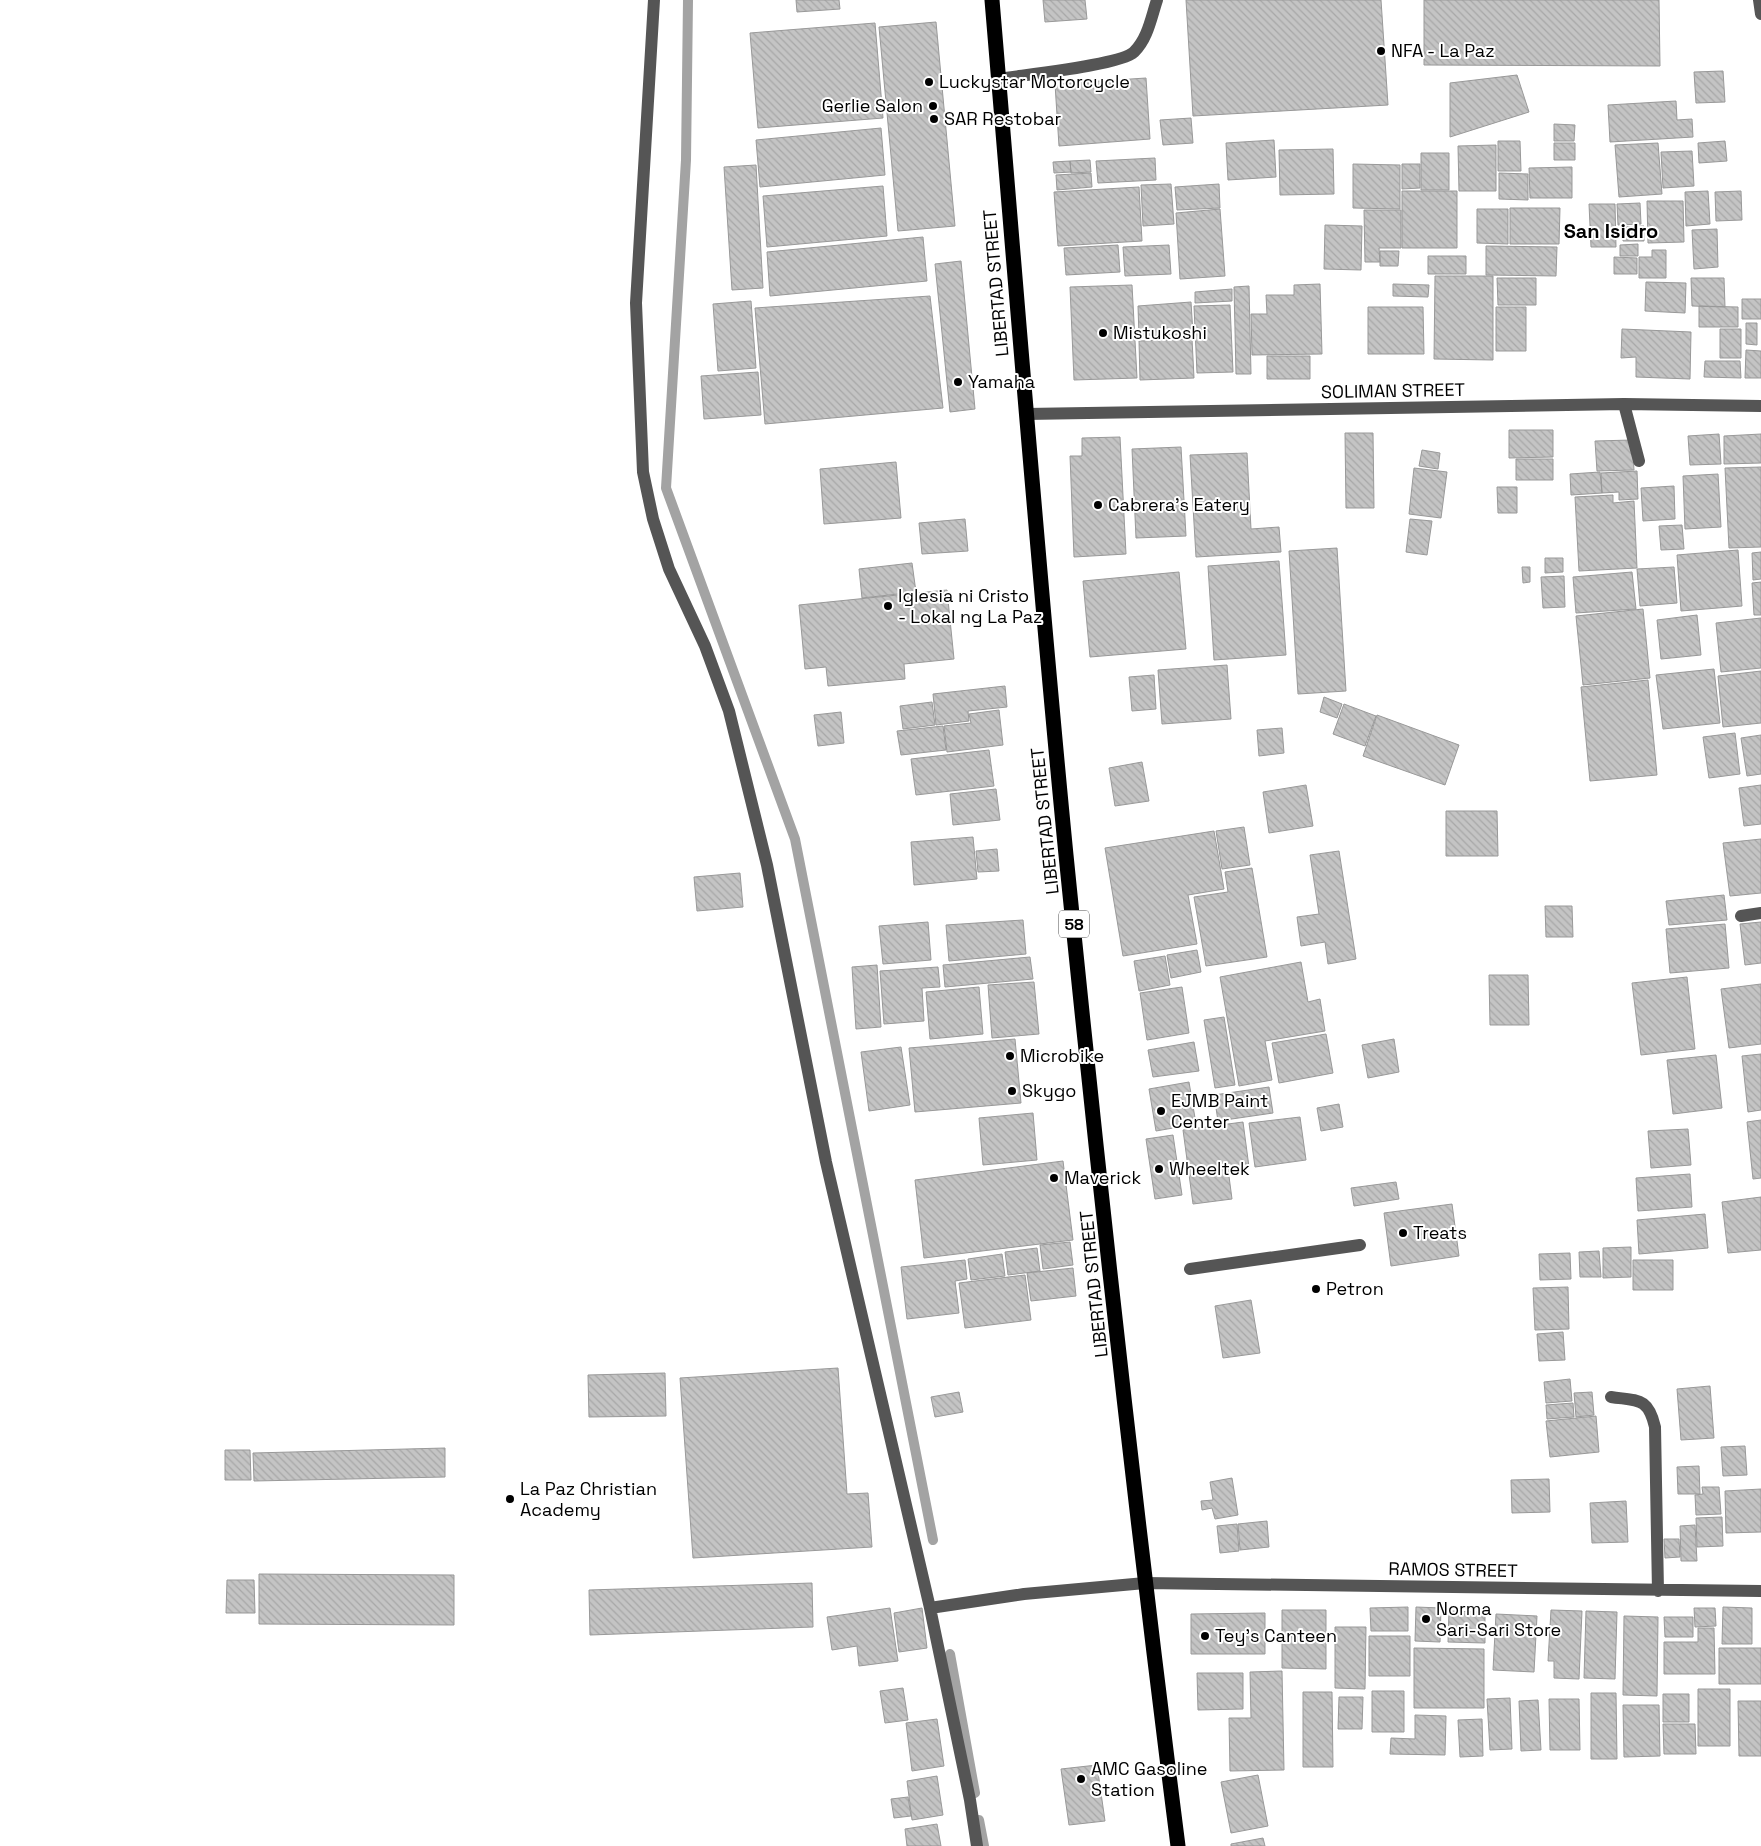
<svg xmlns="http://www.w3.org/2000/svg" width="1761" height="1846" viewBox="0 0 1761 1846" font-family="'Space Grotesk',sans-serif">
<defs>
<pattern id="building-back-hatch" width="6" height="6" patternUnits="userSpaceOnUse" patternTransform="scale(1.25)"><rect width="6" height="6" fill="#c4c4c4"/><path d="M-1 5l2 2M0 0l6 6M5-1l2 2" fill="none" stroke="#a7a7a7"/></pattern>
</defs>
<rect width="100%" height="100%" fill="#fff"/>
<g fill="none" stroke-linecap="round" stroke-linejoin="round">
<path stroke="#a3a3a3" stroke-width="10" d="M688,0l-2,160 -20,328 129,351 138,701
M950,1654l25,139
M979,1820l5,26"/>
</g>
<path fill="url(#building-back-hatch)" stroke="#999" d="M796,0h43l1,9 -43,3z
M1043,0h42l2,19 -42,3z
M1186,0h195l7,105 -195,11z
M1424,0h235l1,66 -236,-1z
M936,22l19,204 -57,5 -19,-204z
M875,23l8,95 -125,10 -8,-95z
M1723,71l2,31 -29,1 -2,-31z
M1517,75l12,37 -79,25v-54z
M1146,78l4,61 -91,7 -4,-62z
M1676,101l1,19 15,-1 1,18 -83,5 -2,-37z
M1191,118l2,25 -30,2 -3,-25z
M1554,124l21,1 -1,16h-20z
M881,128l4,47 -125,12 -4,-47z
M1274,140l2,37 -48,3 -2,-37z
M1498,141h22l1,30h-23z
M1725,141l2,20 -28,2 -1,-20z
M1554,143h21v17h-21z
M1658,143l4,51 -43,3 -4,-52z
M1496,145v46h-37l-1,-45z
M1333,149l1,45 -54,1 -1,-45z
M1692,151l2,35 -31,2 -2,-36z
M1421,153h28v37h-28z
M1155,158l1,22 -58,3 -2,-22z
M1090,160l1,12 -20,1 -1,-12z
M1070,161l1,11 -17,1 -1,-11z
M1353,164l47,1v44l-47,-1z
M1402,164h18v24l-18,1z
M756,165l7,123 -31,2 -8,-123z
M1572,167v31h-42l-1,-30z
M1091,173l1,14 -35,3 -1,-15z
M1499,173l29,1v26l-29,-1z
M1171,184l3,40 -31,2 -2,-41z
M1219,184l1,24 -43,2 -2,-23z
M883,186l4,50 -120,11 -4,-51z
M1139,187l3,54 -84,5 -4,-54z
M1402,191h55v57h-55z
M1708,191l2,33 -24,2 -1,-34z
M1741,191l1,29 -26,1 -1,-29z
M1647,201h36l1,41 -36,1z
M1640,203l1,21 -23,1 -1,-21z
M1589,204h26l1,43h-25z
M1510,208h50l-1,36h-49z
M1220,209l5,67 -45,3 -4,-66z
M1477,209h31v35l-31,-1z
M1364,210h37v38h-22l1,14h-15z
M1325,225l37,1 -1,44 -37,-1z
M1644,226v15h-21v-14z
M1717,229l1,38 -24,2 -2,-39z
M923,237l4,44 -157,15 -3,-44z
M1638,244v12h-18v-11z
M1118,245l2,27 -54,3 -2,-27z
M1169,245l2,29 -46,2 -2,-29z
M1486,246l71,1 -1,29 -70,-1z
M1652,250h14v28h-27v-21h13z
M1380,251h19l-1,15h-18z
M1428,256h38v18h-38z
M1614,257l23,1v16h-23z
M961,261l14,148 -25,3 -15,-148z
M1435,276h58v84l-59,-1z
M1497,278h39v27h-38z
M1691,278h33l1,29 -33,-1z
M1646,282l40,1 -1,30 -40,-2z
M1320,284l2,70 -70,1 -1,-41h16l-1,-19h28v-10z
M1393,284l36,1 -1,12 -35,-1z
M1132,285l5,93 -63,2 -4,-93z
M1249,286l2,88h-15l-2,-87z
M1232,289v12l-37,2v-11z
M930,296l13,112 -178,16 -10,-116z
M1742,299h19v20h-19z
M751,301l5,67 -38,3 -5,-67z
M1191,302l2,32 -54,3 -1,-31z
M1230,305l3,67 -36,1 -3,-67z
M1699,306l39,1v20h-39z
M1368,307h55l1,47h-56z
M1496,307h30v44h-30z
M1746,323h11v22l-11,-1z
M1622,329l69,3 -1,47 -54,-2v-20l-15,1z
M1720,329h21v29h-21z
M1192,339l2,39 -54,2 -1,-39z
M1746,350l15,1v27h-16z
M1267,356h43v23h-43z
M1705,361h35l1,17 -37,-1z
M758,372l3,43 -57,4 -3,-43z
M1509,430h44v27l-44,1z
M1345,433h28l1,75h-28z
M1719,434l2,30 -31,1 -2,-29z
M1761,434v29l-37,1v-28z
M1120,437l6,117 -52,3 -4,-101h12v-18z
M1632,440l2,30 -37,1 -2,-30z
M1181,447l5,89 -50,2 -4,-89z
M1422,450l18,3 -2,16 -19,-3z
M1247,453l4,76 28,-2 2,25 -85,5 -6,-102z
M1516,459h37v21h-37z
M896,462l5,56 -77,6 -4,-55z
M1761,467v80l-32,1 -4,-80z
M1414,468l33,4 -6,46 -32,-4z
M1637,471l1,28 -19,1v-8l-17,1 -1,-20z
M1600,472l2,21 -31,2 -1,-21z
M1718,474l3,53 -36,2 -2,-53z
M1674,486l1,33 -32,2 -2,-33z
M1497,487h20v26h-19z
M1613,495v8l21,-2 3,67 -58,3 -4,-74z
M965,519l3,32 -46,3 -3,-31z
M1410,519l22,2 -5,34 -21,-3z
M1682,525l2,24 -23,1 -2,-24z
M1337,548l9,143 -48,3 -9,-143z
M1738,550l4,56 -61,5 -4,-56z
M1761,552v27l-8,1 -1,-27z
M1545,558h18v14l-18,1z
M1279,561l7,94 -72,5 -6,-94z
M912,563l4,29 -54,6 -3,-29z
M1522,567h8v15l-7,1z
M1674,567l3,36 -37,3 -3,-37z
M1179,572l7,77 -96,8 -7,-76z
M1632,572l4,37 -60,4 -3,-36z
M1564,576l1,31 -22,1 -2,-31z
M1761,582v33h-7l-2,-32z
M947,590l7,69 -50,5 1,15 -77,7 -2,-19 -21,2 -6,-64z
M1643,609l7,69 -67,7 -7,-69z
M1697,615l4,40 -40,4 -4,-39z
M1761,618v50l-40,4 -5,-49z
M1227,665l4,54 -69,5 -4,-54z
M1714,669l6,54 -57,6 -7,-54z
M1761,671v52l-38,4 -5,-51z
M1154,675l2,34 -24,2 -3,-34z
M1648,680l9,95 -67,6 -9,-94z
M1005,686l2,21 -39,4 1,10 -33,4 -3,-31z
M1324,697l18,7 -5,14 -17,-6z
M932,702l3,23 -32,4 -3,-23z
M1344,704l32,12 -11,30 -32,-12z
M999,710l4,35 -56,7 -3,-26 27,-3 -2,-9z
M841,712l3,31 -26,3 -4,-31z
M1377,715l82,30 -14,40 -82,-29z
M943,726l3,24 -45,5 -4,-24z
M1282,728l2,25 -25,3 -2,-26z
M1735,733l5,41 -31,4 -6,-41z
M1761,735v39l-14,2 -6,-38z
M989,750l5,36 -78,9 -5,-36z
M1142,762l7,39 -34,5 -6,-38z
M1306,785l7,41 -44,7 -6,-41z
M1761,785v39l-17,2 -5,-38z
M996,789l4,31 -47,5 -3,-31z
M1446,811h51l1,45h-52z
M1244,827l6,38 -28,4 -6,-38z
M1214,831l10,58 -36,6 9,49 -74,12 -18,-108z
M973,837l4,42 -63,6 -3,-43z
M1761,839v54l-31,3 -7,-53z
M997,849l2,22 -21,1 -2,-21z
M1339,851l17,108 -28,5 -3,-22 -24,4 -4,-29 22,-3 -9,-59z
M1252,868l15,89 -61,9 -12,-69 34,-5 -3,-20z
M740,873l3,34 -46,4 -3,-34z
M1724,895l3,25 -58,5 -3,-24z
M1545,906h27l1,31h-27z
M1023,920l3,34 -77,7 -3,-36z
M928,922l3,38 -48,4 -4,-38z
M1761,922v41l-16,2 -5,-41z
M1725,924l4,44 -59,5 -4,-44z
M1197,950l4,22 -30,6 -4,-23z
M1165,956l5,29 -31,6 -5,-30z
M1030,957l3,22 -88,8 -2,-22z
M1301,962l7,40 12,-3 5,32 -60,10 7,39 -33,6 -19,-109z
M877,965l4,62 -25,2 -4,-62z
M938,967l2,20 -18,1 2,33 -40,3 -4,-53z
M1489,975h39l1,50h-39z
M1687,977l8,72 -54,6 -9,-72z
M1034,982l5,52 -47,4 -4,-53z
M1761,984v60l-32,4 -8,-59z
M979,987l4,47 -53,5 -4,-47z
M1182,987l7,46 -42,7 -7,-47z
M1224,1017l11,68 -20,3 -11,-68z
M1326,1034l7,39 -54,10 -7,-40z
M1015,1039l6,64 -106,9 -6,-64z
M1394,1039l5,33 -31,6 -6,-33z
M1194,1042l5,29 -46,6 -5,-27z
M901,1047l9,58 -41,6 -8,-59z
M1761,1054v56l-13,2 -6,-56z
M1716,1055l6,53 -49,6 -6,-54z
M1189,1082l7,42 -40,7 -7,-42z
M1269,1087l4,26 -55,8 -4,-26z
M1339,1104l4,23 -22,4 -4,-23z
M1033,1113l4,47 -54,5 -4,-47z
M1300,1117l6,43 -51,7 -6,-44z
M1761,1120v58l-8,1 -6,-57z
M1243,1122l6,45 -21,2 4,30 -39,5 -10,-74z
M1688,1129l3,36 -40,3 -3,-37z
M1173,1135l9,60 -27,4 -9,-60z
M1063,1161l10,79 -149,18 -9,-78z
M1690,1174l2,33 -54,4 -2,-33z
M1396,1182l3,17 -45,7 -3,-18z
M1761,1197v53l-33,3 -6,-51z
M1452,1204l7,52 -68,10 -7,-53z
M1705,1214l3,34 -69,6 -2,-34z
M1070,1242l3,23 -30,4 -3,-24z
M1631,1247v30l-28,1v-30z
M1037,1248l3,23 -32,4 -3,-23z
M1599,1251l2,26h-21l-1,-25z
M1570,1253l1,26 -31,1 -1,-26z
M1002,1254l3,22 -34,4 -3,-21z
M965,1260l2,19 -12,2 4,32 -52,6 -6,-52z
M1633,1260h40v30h-40z
M1073,1268l3,28 -45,5 -4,-28z
M1025,1275l6,45 -66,8 -6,-45z
M1568,1287l1,42 -34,1 -2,-42z
M1251,1300l9,53 -37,5 -8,-52z
M1563,1332l2,28 -26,1 -2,-27z
M838,1368l9,126 21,-1 4,54 -179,11 -13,-180z
M665,1373l1,43 -77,1 -1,-42z
M1570,1379l2,22 -26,2 -2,-21z
M1710,1386l4,52 -33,2 -4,-51z
M959,1392l4,20 -28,5 -4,-20z
M1592,1392l2,23 -18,2 -2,-24z
M1573,1403l1,14 -27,2 -1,-14z
M1596,1416l3,36 -49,5 -4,-36z
M1745,1446l2,29 -24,1 -2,-29z
M445,1448v29l-191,4 -1,-28z
M225,1450h25l1,30h-26z
M1699,1466l1,28h-22l-1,-27z
M1232,1478l6,37 -23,4 -3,-11 -10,2 -1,-9 12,-1 -3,-18z
M1549,1479l1,33 -38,1 -1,-33z
M1702,1487h17l2,27 -25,1 -1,-20 8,-1z
M1761,1489v43l-35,1 -1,-42z
M1626,1501l2,41 -36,1 -2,-40z
M1722,1517l1,29 -26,1 -1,-29z
M1267,1521l2,26 -29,3 -2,-26z
M1237,1524l2,27 -19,2 -3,-27z
M1695,1525l2,36h-16l-1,-35z
M1664,1539h15l1,18 -15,1z
M259,1574l195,1v50l-195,-1z
M227,1580h27l1,33h-29z
M812,1583l1,44 -223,8 -1,-45z
M1408,1607v24h-37l-1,-23z
M1416,1607l25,1 -1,34 -25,-1z
M1723,1607l29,1v36h-30z
M890,1608l8,53 -39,5 -2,-20 -25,4 -5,-33z
M922,1608l5,40 -28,4 -5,-39z
M1694,1608h21l1,18 -21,1z
M1282,1610h44v59l-44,-1z
M1551,1610l31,1 -3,68 -25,-1v-17h-6z
M1449,1611l36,1v31l-37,-1z
M1586,1611l31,1 -2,67 -31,-1z
M1265,1613v41h-74v-40z
M1496,1614l41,2 -3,56 -41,-2z
M1624,1616l34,1 -1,79 -34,-1z
M1664,1617h29v20h-28z
M1335,1627h31l-1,62 -30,-1z
M1698,1628h16l1,46h-51v-32h34z
M1369,1636h41v40h-41z
M1414,1648l70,1v59h-70z
M1719,1648h42v36h-42z
M1282,1671l2,99 -54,1 -1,-53h22l-1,-46z
M1197,1673h46v36l-45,1z
M903,1688l5,32 -23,3 -5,-32z
M1698,1689h32v57h-32z
M1372,1691h32v41h-32z
M1303,1692h29l1,75h-30z
M1591,1693h25l1,66h-26z
M1663,1694h26v28h-26z
M1339,1697h24l-1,32h-24z
M1510,1698l2,51 -22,1 -3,-51z
M1549,1699h30l1,51h-30z
M1538,1700l3,50 -20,1 -2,-50z
M1738,1701h23v55h-22z
M1623,1705h36l1,51 -36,1z
M1415,1715l31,1 -1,39 -55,-1 1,-16 24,1z
M937,1719l7,47 -32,5 -6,-48z
M1482,1719l1,37 -23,1 -2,-37z
M1663,1724h32l1,30h-32z
M1097,1765l8,56 -36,4 -8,-56z
M1258,1775l10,51 -37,7 -10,-51z
M937,1776l6,39 -31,5 -5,-39z
M908,1797l3,19 -17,2 -3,-19z
M937,1824l4,22h-34l-2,-17z
M1263,1838l2,8h-34v-2z"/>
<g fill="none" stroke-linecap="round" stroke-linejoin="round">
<path stroke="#555" stroke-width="12" d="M654,0l-18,303 7,169 10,47 16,50 36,77 24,65 38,154 59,297 104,446 40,192 7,46
M1759,0l2,14
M998,79c24,-4 123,-14 136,-27 14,-14 17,-34 23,-52
M1624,404l15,57
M1026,414l598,-10 137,2
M1741,916l20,-3
M1190,1269l170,-24
M1611,1397c27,4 37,0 44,30l3,164
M930,1608l94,-14 121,-11 616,8"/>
<path stroke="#000" stroke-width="15" d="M992,0c24,285 46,570 74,855 33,330 70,661 112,991"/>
</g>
<g fill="#000" stroke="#fff" stroke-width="2">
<circle cx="1381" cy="51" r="5"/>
<circle cx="929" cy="82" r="5"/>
<circle cx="933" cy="106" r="5"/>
<circle cx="934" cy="119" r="5"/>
<circle cx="1103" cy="333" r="5"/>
<circle cx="958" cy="382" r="5"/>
<circle cx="1098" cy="505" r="5"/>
<circle cx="888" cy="606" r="5"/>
<circle cx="1010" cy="1056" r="5"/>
<circle cx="1012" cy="1091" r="5"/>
<circle cx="1161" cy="1111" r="5"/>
<circle cx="1159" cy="1169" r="5"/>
<circle cx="1054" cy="1178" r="5"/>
<circle cx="1403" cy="1233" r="5"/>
<circle cx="1316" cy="1289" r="5"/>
<circle cx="510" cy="1499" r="5"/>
<circle cx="1426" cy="1619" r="5"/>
<circle cx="1205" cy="1636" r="5"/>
<circle cx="1081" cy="1779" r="5"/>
</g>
<g text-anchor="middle" stroke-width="4" stroke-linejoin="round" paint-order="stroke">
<rect fill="#fff" stroke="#4c4c4c" stroke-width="1" x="1059" y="910.5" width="30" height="27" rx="4"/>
<g font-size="16" font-weight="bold" fill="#000">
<text x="1074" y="930">58</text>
</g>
<g font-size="18" fill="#000" stroke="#fff" text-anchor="start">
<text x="1391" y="57">NFA - La Paz</text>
<text x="939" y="88">Luckystar Motorcycle</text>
<text x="923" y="112" text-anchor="end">Gerlie Salon</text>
<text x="944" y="125">SAR Restobar</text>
<text x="1113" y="339">Mistukoshi</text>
<text x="968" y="388">Yamaha</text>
<text x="1108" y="511">Cabrera's Eatery</text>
<text x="898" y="602">Iglesia ni Cristo<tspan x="898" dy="21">- Lokal ng La Paz</tspan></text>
<text x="1020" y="1062">Microbike</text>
<text x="1022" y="1097">Skygo</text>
<text x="1171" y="1107">EJMB Paint<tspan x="1171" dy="21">Center</tspan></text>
<text x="1169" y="1175">Wheeltek</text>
<text x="1064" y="1184">Maverick</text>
<text x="1413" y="1239">Treats</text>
<text x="1326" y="1295">Petron</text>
<text x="520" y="1495">La Paz Christian<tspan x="520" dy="21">Academy</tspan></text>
<text x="1436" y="1615">Norma<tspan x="1436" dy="21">Sari-Sari Store</tspan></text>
<text x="1215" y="1642">Tey's Canteen</text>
<text x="1091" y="1775">AMC Gasoline<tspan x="1091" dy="21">Station</tspan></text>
</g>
<g font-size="18" fill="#000" stroke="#fff">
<text transform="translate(996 283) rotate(-95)" y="6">LIBERTAD STREET</text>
<text transform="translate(1393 391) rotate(-1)" y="6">SOLIMAN STREET</text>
<text transform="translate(1045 821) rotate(-96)" y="6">LIBERTAD STREET</text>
<text transform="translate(1094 1284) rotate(-96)" y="6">LIBERTAD STREET</text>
<text transform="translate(1453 1570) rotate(1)" y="6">RAMOS STREET</text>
</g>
<g font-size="20" font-weight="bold" fill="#000" stroke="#fff">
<text x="1611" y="238">San Isidro</text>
</g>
</g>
</svg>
